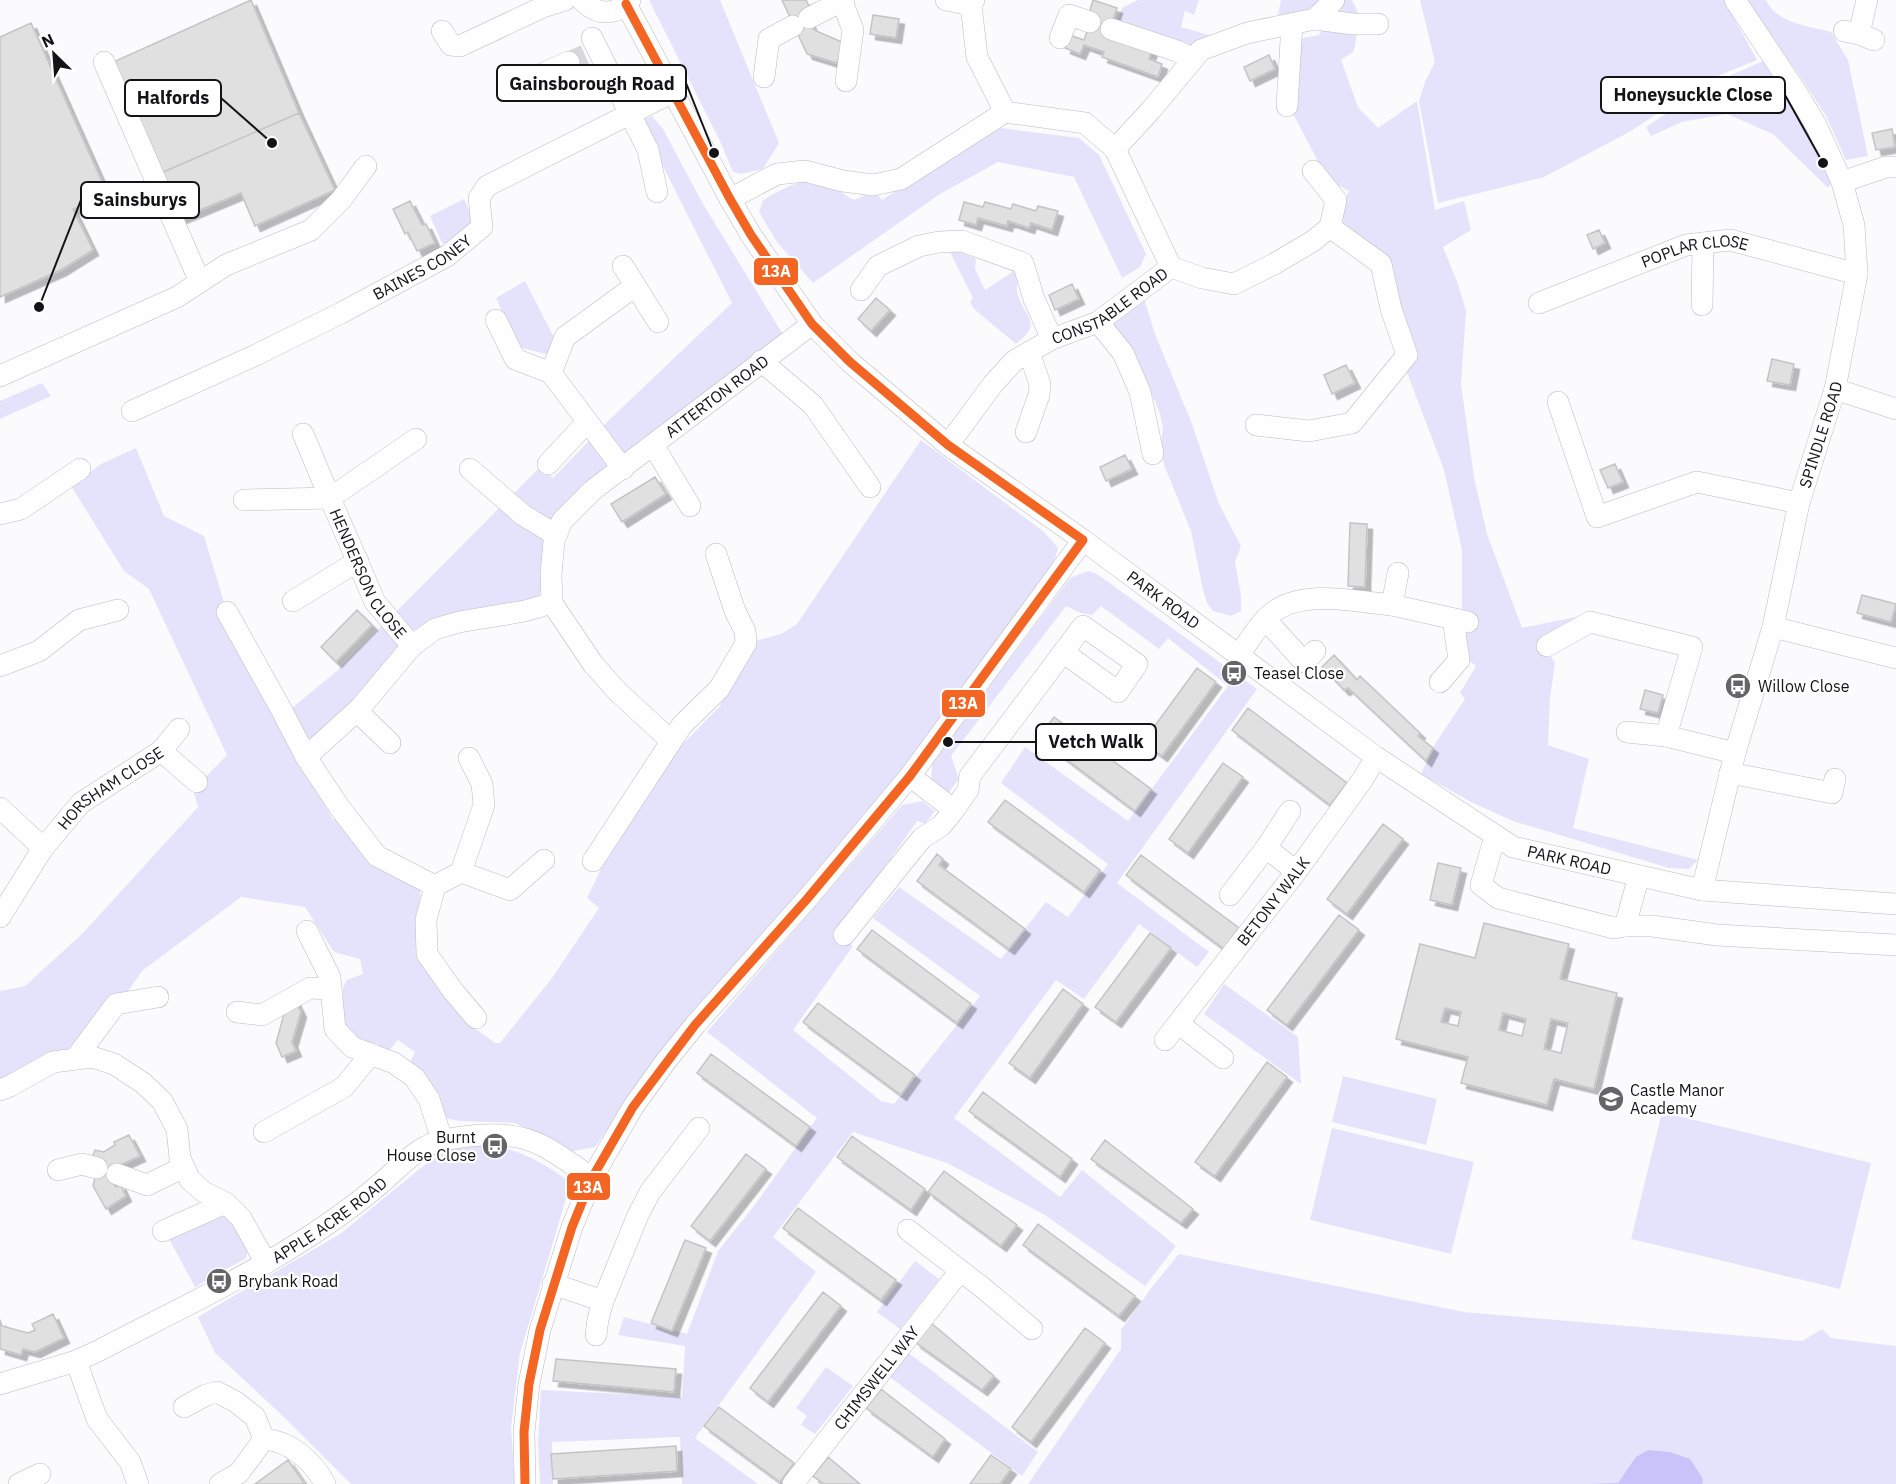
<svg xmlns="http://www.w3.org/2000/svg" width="1896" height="1484" viewBox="0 0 1896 1484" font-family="'IBM Plex Sans',sans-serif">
<defs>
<filter id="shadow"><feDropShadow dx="5.5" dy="5.5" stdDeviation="0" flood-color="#0004"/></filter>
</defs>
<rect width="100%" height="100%" fill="#fbfbfe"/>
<path fill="#e5e3fc" d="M649,0h71l59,143 -16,26 -22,5 -8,-2 -13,-31z
M1138,0h61l-5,15 -9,-4 -4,16 28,8 -1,6 -17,6 -9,-2 -65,-25 5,-12z
M1281,0h71l8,17 -6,34 -13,9 17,47 20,21 39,-27 18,109 29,-9 7,29 -28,17 15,37 8,27 -5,73 13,93 13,57 35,94 69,-14 -50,25 14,24 -5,35 -2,47 41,14 -16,69 125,32 -9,9 -20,-1 -156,-47 -42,-19 -50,-28 14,-30 30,-45 -5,-6 16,-27 -14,-10v-106l-18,-80 -38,-100 -11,-75 -46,-67 -11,-11 11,-26 -21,-11 -36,-68 6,-73 21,-4 6,-9 -5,-22 -17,8 -25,3z
M1420,0h304l33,60 -49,20 -77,51 -87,46 -106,26 -19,-102 6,-19 10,-20z
M1745,0h21c10,23 43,26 65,32l17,28 20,96 -22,4 -20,-44 -22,-34z
M1763,61l50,74 20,45 -5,8 -55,-54 -46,-20 -45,8 -31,14 -5,-9 63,-42z
M652,116l11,13 40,75 81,132 -197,147 -21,19 -13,19 -13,74 -8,7 -93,16 -25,12 -14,15 -15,25 -71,68 -10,-1 -17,-25 50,-41 204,-205 12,12 56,-58 123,-117 -92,-182z
M1001,128l78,10 20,17 47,99 -6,13 -18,11 -48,-101 -76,-15 -58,32 -127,89 -36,-41 -18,-30 4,-12c18,-10 47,-28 68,-17 9,5 12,13 23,17l14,-6 10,1 4,5 27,-18z
M464,199l11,24 -24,20h-9l-12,-27z
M952,248l24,11 -1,10 10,21 29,-19 4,1c1,8 -3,16 0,23 8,25 25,27 -2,49l-43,-36 -3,-7 3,-3 -24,-48z
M525,281l33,64 -5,11 -35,-9 -22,-49z
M1143,295l12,39 37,90 27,80 22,42 -6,16 6,33v16l-10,5 -18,-5 -6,-8 -4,-13 -12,-59 -27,-66 -3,-22 2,-15 -3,-14 -5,-13 -35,-60 -7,-19z
M42,383l9,13 -51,23v-18z
M921,440l123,92 14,16 -5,17 -113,160 -151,184 -117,128 -77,110 -27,5 -53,-29 -56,-2 -13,-3 -36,-55 5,-11 -17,-12 -11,13 -9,-6 -1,-4 -13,1 -17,-15 -5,-11 1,-31 4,-7 16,-6 -3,-15 -26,-7 -29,-45 -64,-10 -99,74 -20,29 -52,64 -70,26v-99l25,-5 58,-53 115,-126 -5,-17 34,-35 -78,-166 -25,-18 -53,-85 30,-22 35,-16 28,68 40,20 23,76 73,149 33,59 6,-4 81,72 3,73 50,66 22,16h5l52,-65 47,-70 -12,-10 14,-29 74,-117 45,-46 8,-20 24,-44 29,-8 16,-10z
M1088,571l9,3 160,115 -140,194 92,69 -12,15 -58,-43 -55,75 -28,-19 -102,138 106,79 22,-27 94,76 -31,40 -100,-71 -98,-52 -94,-31 -80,105 43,35 -121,166 63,46h-76l-2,-47 -128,5 1,42h-13l-2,-41 3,-53 141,7 3,-51 -67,-11 6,-18 63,17 31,-83 36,-45 63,-88 -110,-86 195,-227 20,-4 13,10 -10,13 -8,-3 -79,113 15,12 -60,84 88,71 13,3 86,-108 -107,-78 26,-31 102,72 45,-57 22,15 40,-53 -107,-81 24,-36 103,74 100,-135 -60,-48 -9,11 -58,-43 -9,9 -11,-2 -15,-7 -115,150 8,23 -14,18 -14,-12 1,-22 138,-185z
M1224,984l74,53 3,47 -97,-70z
M1343,1076l94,23 -11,46 -94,-23z
M1662,1112l209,51 -31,126 -209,-50z
M1332,1128l142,34 -23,92 -141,-34z
M485,1143v4c32,-2 60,18 86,35l-51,171 -9,75 4,56h-164l-67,-67 -69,-64 -17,-36 142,-83 87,-71 22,-14z
M220,1210l12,8 17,29 -3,11 -51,29 -28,-52z
M1179,1254l285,58 338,29 20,-12 9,9 65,8v138h-868l93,-135v-19l31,-43z
M915,1261l24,18 -39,50 -23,-17z
M906,1351l132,101 -16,24 -135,-101z
M826,1367l27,19 -38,48 -14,-9 6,-9 -11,-8z"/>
<path fill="#c9c3fa" d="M1648,1450l22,2 20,7 13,20 -1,5h-112l28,-1 18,-26z"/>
<path fill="#e1e0e0" stroke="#c5c4c4" stroke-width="1.5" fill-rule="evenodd" filter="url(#shadow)" d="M251,0l48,113 -138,60 -50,-110z
M782,0h24l5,10 -6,3 9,17 30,13 -7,20 -30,-9z
M1093,0l24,8 -9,26 44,15 -3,10 13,5 -4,13 -56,-20 2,-5 -20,-7 -4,9 -15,-6 4,-13 15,5 9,-25 -4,-1z
M873,15l26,4 -3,19 -26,-4z
M31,23l76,170 -34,16 20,41 -32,20 -61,27v-260z
M1269,55l6,14 -25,12 -6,-14z
M299,113l36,77 -80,36 -14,-33 -60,25 -20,-45z
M1892,129l3,18 -19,3 -4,-17z
M410,201l12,24 4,-1 9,19 -18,8 -9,-19 -3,2 -12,-25z
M964,202l19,5 2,-5 26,7 2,-5 23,7 2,-5 20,5 -6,19 -21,-7 -2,5 -21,-7 -1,5 -29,-8 -2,7 -17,-5z
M1599,230l6,13 -12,6 -6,-14z
M1072,284l7,15 -24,11 -6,-15z
M876,298l14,12 -19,21 -13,-12z
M1772,359l22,5 -4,21 -23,-4z
M1346,365l9,18 -23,11 -8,-19z
M1125,455l7,14 -26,12 -6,-14z
M1615,464l8,18 -15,6 -8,-18z
M655,477l11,17 -44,28 -11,-18z
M1350,523l17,1 -2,63 -17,-1z
M1862,595l34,9 -5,18 -34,-9z
M357,610l15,15 -36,37 -15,-15z
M1334,655l23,25 3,-4 60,57 -2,3 15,12 -7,13 -78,-73 -4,2 -22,-23z
M1197,668l19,14 -54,74 -19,-14z
M1645,690l18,5 -5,18 -18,-4z
M1248,708l99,75 -17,22 -98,-75z
M1054,717l97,72 -16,22 -97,-73z
M1223,763l20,14 -55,76 -19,-14z
M1005,800l95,70 -16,22 -96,-70z
M1383,824l20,15 -56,75 -20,-15z
M937,854l6,5 -4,6 86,64 -16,20 -92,-68z
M1141,855l98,73 -15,21 -98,-74z
M1438,863l23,5 -9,37 -22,-5z
M1339,915l20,15 -72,95 -20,-15z
M1484,923l85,21 -9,35 57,14 -23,96 -40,-10 -7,26 -86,-22 7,-26 -72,-18 24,-95 55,14zM1445,1008l16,4 -3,14 -17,-4zM1503,1013l23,6 -4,17 -23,-6zM1551,1019l17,4 -7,30 -17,-4z
M872,930l99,74 -14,19 -100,-74z
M1150,933l21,15 -55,74 -21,-15z
M1063,989l20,15 -53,74 -21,-15z
M295,1000l6,12 -9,30 4,9 -14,6 -6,-14 8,-29z
M818,1003l97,72 -14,20 -98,-73z
M711,1054l99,73 -14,19 -99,-73z
M1267,1062l20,15 -72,99 -20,-14z
M983,1092l89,67 -12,18 -91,-66z
M129,1135l11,21 -20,9 -6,19 2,3 4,-3 6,12 -20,13 -13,-23 6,-24 -8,-2 4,-10 9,2 11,-7 -1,-3z
M852,1136l73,53 -14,21 -74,-53z
M1105,1140l88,69 -12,14 -90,-64z
M746,1154l20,15 -56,72 -19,-15z
M944,1171l73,54 -16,21 -73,-54z
M798,1208l98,72 -15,20 -98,-72z
M1038,1224l97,72 -16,20 -96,-71z
M685,1240l21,8 -34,83 -21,-8z
M823,1292l18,14 -73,96 -18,-14z
M53,1314l11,24 -29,14 -12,-3 -2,6 -21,-6v-29l2,6 26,7 7,-3 -3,-6z
M930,1322l64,54 -12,14 -67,-48z
M1085,1328l20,15 -74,99 -19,-15z
M556,1359l120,10 -2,23 -121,-11z
M881,1389l64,50 -12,18 -67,-49z
M719,1407l75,56 -14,19 -76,-56z
M676,1446l1,25 -124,8 -2,-25z
M991,1455l20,14 -11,15h-30z
M828,1457l32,27h-36l-11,-8z
M288,1460l16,23 -1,1h-48z"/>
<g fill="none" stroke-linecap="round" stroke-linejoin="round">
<path stroke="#d8d8db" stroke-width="21" stroke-dasharray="21 10" stroke-linecap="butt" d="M569,62l16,-7"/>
<g stroke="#bcbcbe" stroke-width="22">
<g id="minor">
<path d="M582,0c14,15 33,17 48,0"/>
<path d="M946,0l25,5"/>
<path d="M842,1l11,29 -7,51"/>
<path id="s1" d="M626,4l104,195 21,36 61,89 38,38 98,83 135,95 293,217 137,90 189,43 194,14"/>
<path d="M809,18l35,-18"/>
<path d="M1315,19l19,-19"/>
<path d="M1111,29l66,22 16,8"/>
<path d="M442,31l9,14 9,1 83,-39 22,-7"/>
<path d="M1844,31l15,3 15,6"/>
<path d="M1859,34l8,-34"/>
<path d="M592,38l56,112 9,42"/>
<path d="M1060,38l9,-23 21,7"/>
<path d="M104,62l96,220"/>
<path d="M764,77l5,-38 24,-13"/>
<path d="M516,85l53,-23"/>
<path d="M1287,106l5,-82"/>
<path d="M1115,149l36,-39 50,-60 46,-17 68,-14 38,5h25"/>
<path d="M1313,171l23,29 -6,27"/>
<path d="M1842,182l44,-15h10"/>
<path d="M730,199l47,-25 28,-3 38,10 30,4 28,-6 104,-67 -28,-55 -6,-52 3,-5"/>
<path d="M623,266l35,56"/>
<path d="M1171,267l31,11 32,6 40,-20 39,-23 17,-14 51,37 10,45 16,46 -55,68 -43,8 -53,-6"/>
<path d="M861,290l17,-24 41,-20 20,-4 23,-1 61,22 11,36 18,40"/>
<path id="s2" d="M1539,303l147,-58 44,-5 127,34"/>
<path d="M1702,305l1,-62"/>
<path d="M496,320l19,39 36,14"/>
<path d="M1098,322l25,31 17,39 13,62"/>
<path d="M761,361l52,44 57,82"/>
<path d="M0,376l177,-79 49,-32 85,-35 30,-30 25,-34"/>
<path d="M1835,389l61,20"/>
<path d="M1558,402l39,115 100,-35 102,21"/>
<path id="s3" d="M132,411l124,-56 85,-42 106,-57 35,-29 -3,-29 8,-12 186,-94"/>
<path d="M1026,432l13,-37 1,-11 -11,-32"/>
<path d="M303,434l27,64 86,-59"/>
<path d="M653,445l37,61"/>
<path id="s4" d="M948,445l45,-61 21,-23 38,-22 46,-17 73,-55 -56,-118 -30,-26 -80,-11"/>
<path d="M548,464l39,-42"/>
<path d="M470,469l53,46 33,20"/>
<path d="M623,469l-72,-96 14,-36 70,-51"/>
<path id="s5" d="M244,500l86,-2 45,104 37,44"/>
<path d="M0,514l21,-5 59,-40"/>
<path d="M293,601l65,-40"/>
<path d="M1392,605l76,17"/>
<path d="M227,612l54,97 25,48"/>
<path d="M1266,620l38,42 11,-11"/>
<path d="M1773,627l123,31"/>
<path d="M1547,646l43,-24 102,25 -26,89 69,17"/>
<path d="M1239,655c11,-15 22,-36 39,-46 30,-19 80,-7 114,-4l6,-32"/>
<path d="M0,666l39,-15 40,-31 39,-10"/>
<path d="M1440,682l19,-22 -6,-41"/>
<path d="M357,711l33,32"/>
<path d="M1627,732l39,4"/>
<path id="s6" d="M671,741l-53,-49 -25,-28 -41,-61 -1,-29 3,-33 8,-20 31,-31 219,-166"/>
<path d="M161,751l36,31"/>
<path d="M469,758l13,26 2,21 -23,67 -26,14 -9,34 1,34 26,37 23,27"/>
<path d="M1730,773l102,20 3,-14"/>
<path d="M910,776l44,34"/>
<path id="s7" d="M0,808l43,40 38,-45 80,-52 18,-22"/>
<path d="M1495,836l-14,49 17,13 116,30 11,-2 14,-50"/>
<path d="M1266,848l30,23"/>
<path d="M593,861l89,-136 37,-36 27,-46 -1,-12 -10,-20 -19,-57"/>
<path d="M461,872l49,18 34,-30"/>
<path d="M435,886l-58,-30 -37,-48 -34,-51 54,-49 52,-62 23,-17 24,-7 66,-11 27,-8"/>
<path id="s8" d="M1702,890l33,-137 38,-126 26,-124 36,-114 22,-115 -3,-49 -12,-43 -26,-57 -21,-35 -60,-90"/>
<path d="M1230,895l36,-47 24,-37"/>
<path d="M0,917l43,-69"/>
<path d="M1625,926h27l65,9 179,10"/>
<path d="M307,931l23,46 5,52 17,18 42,16 20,14 15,22 13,41"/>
<path d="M844,935l78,-97 19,-12 13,-16 14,-20 2,-14 113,-150 54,38 -19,28 -55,-40"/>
<path d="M237,1012l25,3 48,-27 20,1"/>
<path d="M1179,1024l44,34"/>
<path id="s9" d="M1165,1040l128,-164 70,-97 13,-22"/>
<path d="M75,1059l41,-55 42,-7"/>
<path d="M0,1090l10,-4 43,-24 39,-5 22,7 29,19 19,18 15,28 3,29 10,22 14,12 22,11 15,15 25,45"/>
<path d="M264,1132l80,-45 27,-33"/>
<path d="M58,1170l24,-6 15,4"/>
<path d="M117,1174l30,11 37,-18"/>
<path d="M908,1230l75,58 49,41"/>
<path d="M163,1231l63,-28"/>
<path d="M553,1284l50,17 35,-86 12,-23 49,-64"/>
<path d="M596,1335l2,-16 5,-18"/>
<path d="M76,1361l21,58 33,43 8,22"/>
<path id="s10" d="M0,1384l76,-23 24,-11c94,-49 192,-93 274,-161 22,-17 42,-44 70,-49 32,-6 69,-10 99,6 17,9 33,21 49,32"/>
<path d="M184,1407l22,-12 11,-3 19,10 19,15 9,22 -25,34 -19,11"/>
<path d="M264,1439c26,2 49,22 61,45"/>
<path d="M19,1484l21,-10"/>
<path d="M525,1484l-1,-52 5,-48 11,-54 32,-103 20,-49 41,-71 33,-46 29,-36 112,-126 103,-123 173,-236"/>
<path id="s11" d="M793,1484l167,-213"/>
</g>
</g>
<use href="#minor" stroke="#fefeff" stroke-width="21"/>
<g stroke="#fff" stroke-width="14">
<path id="bus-1" d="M525,1484l-1,-52 5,-48 11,-54 32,-103 20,-49 41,-71 62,-82 112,-126 103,-123 173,-236 -135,-95 -98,-83 -38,-38 -61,-89 -21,-36 -104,-195"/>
</g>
<use href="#bus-1" stroke="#f26522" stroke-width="9"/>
</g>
<defs>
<g id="bus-disc" transform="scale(1.35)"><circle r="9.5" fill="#656568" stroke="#fff"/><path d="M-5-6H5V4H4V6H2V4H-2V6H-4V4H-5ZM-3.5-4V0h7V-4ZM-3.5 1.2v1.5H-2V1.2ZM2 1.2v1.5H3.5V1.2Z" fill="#fff"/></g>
<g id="school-disc" transform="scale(1.35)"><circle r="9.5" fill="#656568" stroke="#fff"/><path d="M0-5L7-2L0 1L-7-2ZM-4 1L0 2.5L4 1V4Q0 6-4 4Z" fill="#fff"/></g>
</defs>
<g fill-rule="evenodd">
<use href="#bus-disc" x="1234" y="673"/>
<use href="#bus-disc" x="1738" y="686"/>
<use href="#school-disc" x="1611" y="1099"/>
<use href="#bus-disc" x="495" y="1146"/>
<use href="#bus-disc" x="219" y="1281"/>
</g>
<g text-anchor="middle" stroke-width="4.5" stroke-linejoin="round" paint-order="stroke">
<g font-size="16" fill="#141417" stroke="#fff">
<text dy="6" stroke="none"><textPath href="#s2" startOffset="166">POPLAR CLOSE</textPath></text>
<text dy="6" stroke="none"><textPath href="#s3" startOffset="324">BAINES CONEY</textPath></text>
<text dy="6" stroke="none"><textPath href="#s4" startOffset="218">CONSTABLE ROAD</textPath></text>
<text dy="6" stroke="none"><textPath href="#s6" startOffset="466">ATTERTON ROAD</textPath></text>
<text dy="6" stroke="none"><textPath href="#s8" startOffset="471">SPINDLE ROAD</textPath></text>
<text dy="6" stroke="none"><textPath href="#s5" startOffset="171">HENDERSON CLOSE</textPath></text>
<text dy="6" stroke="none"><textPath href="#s1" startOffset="818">PARK ROAD</textPath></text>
<text dy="6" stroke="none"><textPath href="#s7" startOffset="150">HORSHAM CLOSE</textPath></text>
<text dy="6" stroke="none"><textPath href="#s1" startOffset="1304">PARK ROAD</textPath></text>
<text dy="6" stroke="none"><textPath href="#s9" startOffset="176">BETONY WALK</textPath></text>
<text dy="6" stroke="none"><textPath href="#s10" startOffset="370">APPLE ACRE ROAD</textPath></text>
<text dy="6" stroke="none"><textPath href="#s11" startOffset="135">CHIMSWELL WAY</textPath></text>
</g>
<g font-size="16" fill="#141417" stroke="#fff" text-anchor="start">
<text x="1254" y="679">Teasel Close</text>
<text x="1758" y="692">Willow Close</text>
<text x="1630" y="1096">Castle Manor<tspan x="1630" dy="18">Academy</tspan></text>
<text x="476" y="1143" text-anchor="end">Burnt<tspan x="476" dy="18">House Close</tspan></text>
<text x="238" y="1287">Brybank Road</text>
</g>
</g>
<path fill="none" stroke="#141417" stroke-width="2" d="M714 153L686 83M1823 163L1785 95M272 143L221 98M39 307L81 200M948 742L1036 742"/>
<g fill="#141417" stroke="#fff" stroke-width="2">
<circle cx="714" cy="153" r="6"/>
<circle cx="1823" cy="163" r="6"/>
<circle cx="272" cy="143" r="6"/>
<circle cx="39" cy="307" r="6"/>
<circle cx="948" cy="742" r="6"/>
</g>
<g fill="#fff" stroke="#141417" stroke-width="2">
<rect x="497" y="65" width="189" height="36" rx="6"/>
<rect x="1601" y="77" width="184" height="36" rx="6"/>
<rect x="125" y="80" width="96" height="36" rx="6"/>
<rect x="81" y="182" width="118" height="36" rx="6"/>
<rect x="1036" y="724" width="120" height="36" rx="6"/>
</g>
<g font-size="18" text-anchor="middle" font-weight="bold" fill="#141417">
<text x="592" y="90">Gainsborough Road</text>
<text x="1693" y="101">Honeysuckle Close</text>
<text x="173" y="104">Halfords</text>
<text x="140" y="206">Sainsburys</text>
<text x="1096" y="748">Vetch Walk</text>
</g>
<g stroke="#fff" stroke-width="2">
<rect x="753" y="257" width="46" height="29" rx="6" fill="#f26522"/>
<rect x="941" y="689" width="45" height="29" rx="6" fill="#f26522"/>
<rect x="566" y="1172" width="45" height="29" rx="6" fill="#f26522"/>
</g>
<g font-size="16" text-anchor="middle" font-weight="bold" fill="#fff">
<text x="776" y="277">13A</text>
<text x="963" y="709">13A</text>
<text x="588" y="1193">13A</text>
</g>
<g transform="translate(54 54) rotate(335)" stroke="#ffffff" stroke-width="4.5" paint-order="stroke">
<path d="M0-4.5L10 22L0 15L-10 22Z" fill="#141417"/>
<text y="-9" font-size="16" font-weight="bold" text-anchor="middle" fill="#141417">N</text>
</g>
</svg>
